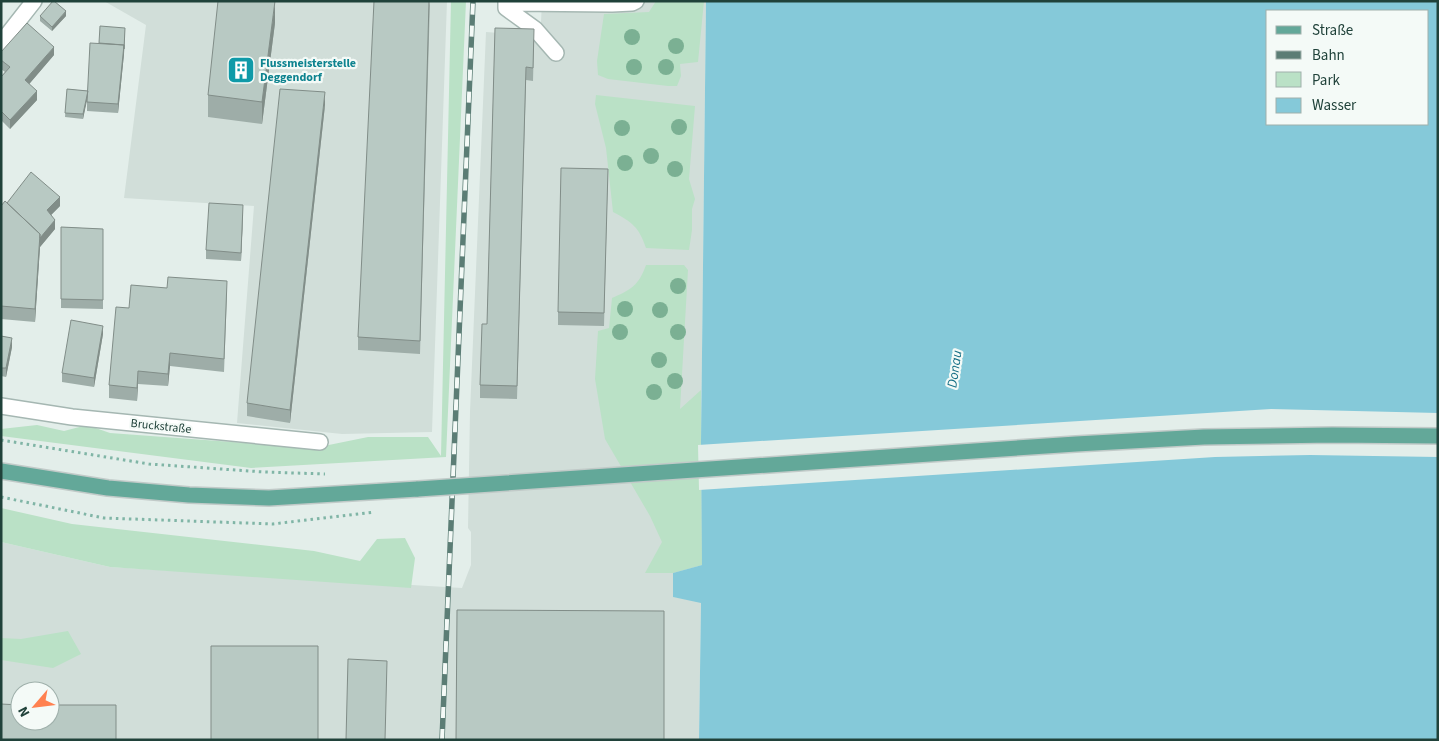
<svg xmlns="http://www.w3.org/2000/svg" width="1439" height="741" viewBox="0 0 1439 741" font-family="'Source Sans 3',sans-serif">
<rect width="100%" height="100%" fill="#e3eeea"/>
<path fill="#d1ded9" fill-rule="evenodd" d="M104,1h343l-15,431 -90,2 -105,-11 17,-217 -130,-8 22,-173z
M542,1h164l-5,441 1,123 -28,8v24l27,5 -2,138h-698v-198l109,25 352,21 9,-23v-33l-3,-4 2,-116 16,-380 44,3 11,-13zM20,691h30v30h-30z"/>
<path fill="#bae1c6" d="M451,1h15l-20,456 -195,11 -250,-32v-7l36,-4 27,6 23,-6 23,8 204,15 54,-11h60l13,19z
M656,1h48l-6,61 -18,2 1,12 -4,10h-9l-60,-7 -10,-4 -1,-14 7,-47 45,-2z
M596,95l99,11 -6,73 6,20 -3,10v21l-3,20 -43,-2c-7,-21 -14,-26 -33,-36l-7,-64 -11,-44z
M646,265h38l4,5 -8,139 21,-19 1,175 -29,8h-28l17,-31 -12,-26 -45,-77 -10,-60 3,-48 11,-3 3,-30c19,-8 27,-13 34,-33z
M1,508l71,16 242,27 46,10 17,-22 28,-1 10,20 -4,30 -301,-21 -109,-25z
M68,631l13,23 -28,14 -52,-8v-22l20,1z"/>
<path fill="#85c9d9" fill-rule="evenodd" d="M706,1h732v739h-739l2,-137 -28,-6v-24l29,-8 -1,-123zM1268,11h160v113h-160z"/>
<path fill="#e3eeea" d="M1271,409l167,4v44l-128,-2 -95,2 -516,33 -1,-45z"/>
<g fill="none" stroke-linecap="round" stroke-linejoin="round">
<g stroke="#a5b7b2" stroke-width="18">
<path id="minor" d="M506,1v7l29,21 21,24
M511,1l3,2 98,1 20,-1 4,-2
M1,43l33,-42
M1,406l71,11 248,25"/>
</g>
<g stroke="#c1cac8" stroke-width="18">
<path id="major" d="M1,471l107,17 81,7 80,3 149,-9"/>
</g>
<path stroke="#80b5a6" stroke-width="3" stroke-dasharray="2.5 4" stroke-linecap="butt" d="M1,440l148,24 115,8 61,2
M1,497l103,21 169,6 102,-12"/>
<use href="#minor" stroke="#fff" stroke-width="15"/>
<use href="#major" stroke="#63a899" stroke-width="15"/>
<g stroke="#5b7d75" stroke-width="5.5">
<path id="rail" d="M442,740l31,-739"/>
</g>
<use href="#rail" stroke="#f4faf7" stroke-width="4" stroke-dasharray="11" stroke-linecap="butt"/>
<g stroke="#c1cac8" stroke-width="18" stroke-linecap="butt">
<path id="major-bridge" d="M418,489l658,-45 128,-7 128,-2 106,1"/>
</g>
<use href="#major-bridge" stroke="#63a899" stroke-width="15"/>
</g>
<g fill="#7bb093">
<circle cx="632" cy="37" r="8"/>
<circle cx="676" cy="46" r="8"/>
<circle cx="634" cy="67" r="8"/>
<circle cx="666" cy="67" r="8"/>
<circle cx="679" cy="127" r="8"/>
<circle cx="622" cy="128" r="8"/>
<circle cx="651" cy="156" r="8"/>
<circle cx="625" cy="163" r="8"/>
<circle cx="675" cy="169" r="8"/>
<circle cx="678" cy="286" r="8"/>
<circle cx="625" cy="309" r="8"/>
<circle cx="660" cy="310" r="8"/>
<circle cx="620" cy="332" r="8"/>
<circle cx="678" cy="332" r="8"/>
<circle cx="659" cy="360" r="8"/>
<circle cx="675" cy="381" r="8"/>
<circle cx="654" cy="392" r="8"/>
</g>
<path fill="#9eada8" d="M430,1l-10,353 -62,-4v-13z
M40,16h26l-14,15 -12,-10z
M275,23l-13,101 -54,-7v-22z
M125,28l-1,26 -6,59 -31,-2v-13l-4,21 -18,-2 2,-28 21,2 11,-48z
M495,28l39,14 -1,39 -7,-1 -9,319 -37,-1v-13l7,-61z
M1,52l53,3 -25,29 8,16 -27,29 -9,-9v-43l4,-5 -4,-3z
M325,105l-35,318 -43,-7v-13z
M608,169l-4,157 -46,-1v-13z
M7,203l53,3 -9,9 4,14 -15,18 -5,75 -34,-3v-113z
M243,214l-2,47 -35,-2v-9z
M61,227l42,2v80l-42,-1z
M227,294l-3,78 -54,-6 -2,20 -30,-2 -1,17 -28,-3v-13l20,-77z
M103,334l-9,53 -32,-5v-9z
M1,336l11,11 -6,30 -5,-1z"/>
<path fill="#818d88" d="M275,1v22l-13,101v-22z
M66,11v5l-14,15v-4z
M125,28l-1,26 -6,59v-9z
M54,47v8l-29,34v-9z
M37,91v9l-27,29v-9z
M88,91v5l-5,23v-5z
M325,92v13l-35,318v-13z
M60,197v9l-13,13v-9z
M243,205v9l-2,47v-8z
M55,220v9l-15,18 -5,75v-13l5,-75z
M103,326v8l-9,53v-9z
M12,338v9l-6,30v-9z
M170,353v13l-2,20v-12z
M138,371v13l-1,17v-13z"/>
<path fill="#b8c9c3" stroke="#818d88" d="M53,1h1l12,10 -14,16 -12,-11z
M218,1h57l-13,101 -54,-7z
M374,1h55l-9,340 -62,-4z
M27,23l27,24 -29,33 12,11 -27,29 -9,-9v-34l9,-10 -9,-7v-8z
M100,26l25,2 -1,21v-4l-25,-2z
M495,28l39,1 -1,39 -7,-1 -9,319 -37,-1 2,-61h5z
M90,43l34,2 -6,59 -31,-2z
M67,89l21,2 -5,23 -18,-1z
M280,89l45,3 -35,318 -43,-7z
M561,168l47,1 -4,144 -46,-1z
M31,172l29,25 -13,13 8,10 -15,18v-4l-33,-31z
M5,201l35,33 -5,75 -34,-3v-100z
M209,203l34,2 -2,48 -35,-3z
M61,227l42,2v71l-42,-1z
M168,277l59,4 -3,78 -54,-6 -2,21 -30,-3 -1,17 -28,-3 7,-78 13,1 2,-23 36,3z
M71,320l32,6 -9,52 -32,-5z
M1,336l11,2 -6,30h-5z
M457,610l207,1v129h-208z
M211,646h107v94h-107z
M348,659l39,2 -2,79h-39z
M1,704l19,1v16h30v-16h66v35h-115z"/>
<defs>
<g id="building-square" transform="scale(1.4375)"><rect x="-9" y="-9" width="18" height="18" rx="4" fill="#0f9aa8" stroke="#f4faf7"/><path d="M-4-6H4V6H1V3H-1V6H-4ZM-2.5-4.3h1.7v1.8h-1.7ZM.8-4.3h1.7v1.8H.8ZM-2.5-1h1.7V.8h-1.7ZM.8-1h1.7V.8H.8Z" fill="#fff"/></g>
</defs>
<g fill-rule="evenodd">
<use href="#building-square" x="241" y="70"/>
</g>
<g text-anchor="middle" stroke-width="4.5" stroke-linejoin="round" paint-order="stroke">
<g font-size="12" font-weight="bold" fill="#0d838f" stroke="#f4faf7" text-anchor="start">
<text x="260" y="67">Flussmeisterstelle<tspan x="260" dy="14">Deggendorf</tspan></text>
</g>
<g font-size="12" fill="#20423a" stroke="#f4faf7">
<text transform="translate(161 426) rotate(6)" y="4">Bruckstraße</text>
</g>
<g font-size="14" font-style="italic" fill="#146e84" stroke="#f4faf7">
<text transform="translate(954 369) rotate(-82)" y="5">Donau</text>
</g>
</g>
<rect width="1439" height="741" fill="none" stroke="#20423a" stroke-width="5"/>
<rect x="1266" y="10" width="162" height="115" fill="#f4faf7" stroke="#9fb0ab"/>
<rect x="1276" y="26" width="25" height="8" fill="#63a899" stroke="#9fb0ab"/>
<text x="1312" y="35" font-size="15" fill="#20423a">Straße</text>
<rect x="1276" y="51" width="25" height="8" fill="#5b7d75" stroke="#9fb0ab"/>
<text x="1312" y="60" font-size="15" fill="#20423a">Bahn</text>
<rect x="1276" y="72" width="25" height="15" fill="#bae1c6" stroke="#9fb0ab"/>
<text x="1312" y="85" font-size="15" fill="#20423a">Park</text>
<rect x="1276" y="98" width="25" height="15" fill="#85c9d9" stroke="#9fb0ab"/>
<text x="1312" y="110" font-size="15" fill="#20423a">Wasser</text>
<g transform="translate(35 706) rotate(242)"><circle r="24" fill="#f4faf7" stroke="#9fb0ab"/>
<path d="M0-4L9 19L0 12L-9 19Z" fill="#ff8150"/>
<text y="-8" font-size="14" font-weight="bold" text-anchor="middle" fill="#20423a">N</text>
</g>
</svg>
